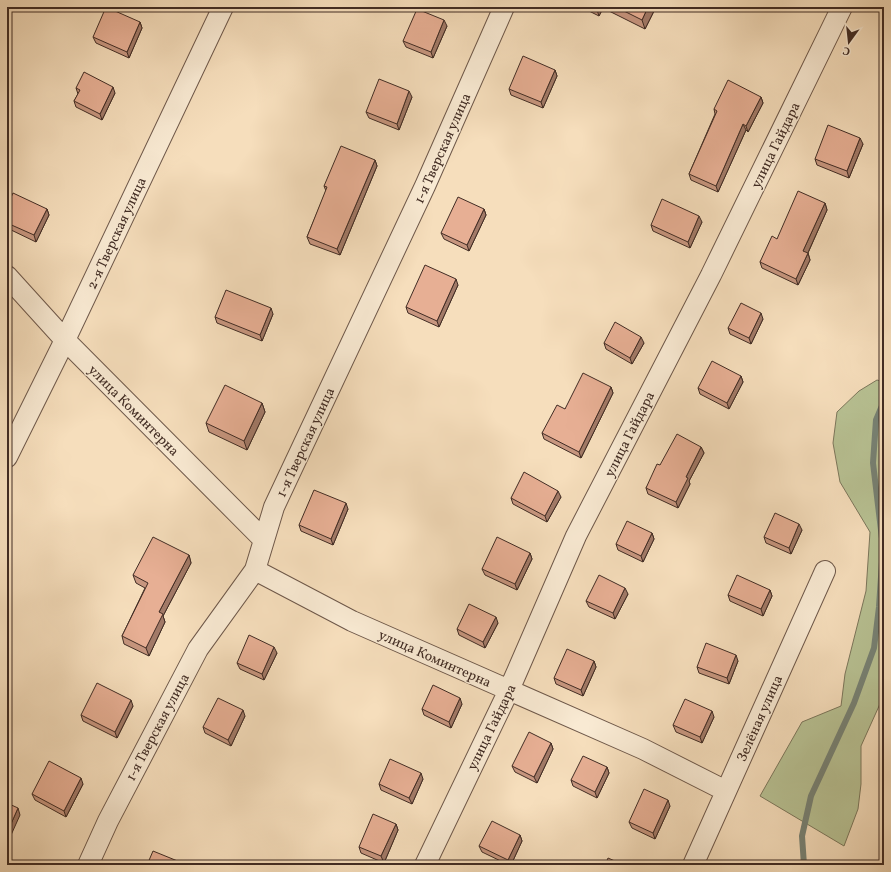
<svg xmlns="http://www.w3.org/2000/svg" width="891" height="872" viewBox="0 0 891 872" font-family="Vollkorn,serif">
<rect width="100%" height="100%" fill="#f6debc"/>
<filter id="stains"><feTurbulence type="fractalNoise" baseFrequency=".005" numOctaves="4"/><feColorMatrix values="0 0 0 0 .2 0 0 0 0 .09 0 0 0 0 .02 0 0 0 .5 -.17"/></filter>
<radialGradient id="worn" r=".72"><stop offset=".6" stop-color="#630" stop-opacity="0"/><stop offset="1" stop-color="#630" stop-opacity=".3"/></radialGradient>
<path fill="#b8c294" stroke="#7c775c" d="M877,380l7,2v313l-23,51v38l-3,25 -14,37 -84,-50 42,-74 39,-16 4,-32 21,-83 4,-59 -30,-50 -7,-39 4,-31 22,-21z"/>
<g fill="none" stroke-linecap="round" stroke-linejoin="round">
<path stroke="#788376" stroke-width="6" d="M804,865l-2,-29 9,-40 43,-93 20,-55 5,-41 4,-60 -10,-84 3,-43 8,-19"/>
<g stroke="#6e584a" stroke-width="22">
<path id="minor" d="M7,276l58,64 199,200
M7,457l58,-117 158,-333
M255,570l97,51 291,128 83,42
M88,865l20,-44 90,-172 57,-79 19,-63 151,-321 79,-179
M425,865l84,-175 67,-154 135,-261 131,-268
M693,865l132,-294"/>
</g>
<use href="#minor" stroke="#f9ead3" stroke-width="20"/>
</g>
<path fill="#c7967f" stroke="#412c24" d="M581,7h75l-11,22 -42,-21 -4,8z
M140,22l2,6 -13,30 -33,-15 -3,-6z
M447,26l-14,32 -27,-11 -3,-6z
M555,70l2,6 -14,32 -32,-13 -2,-6z
M76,88l39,5 -13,27 -26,-13 -2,-6 4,-7z
M412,97l-13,33 -30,-12 -3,-6z
M761,97l2,6 -15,29 -2,-2 -28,62 -27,-12 -2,-6 26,-60 -1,-5z
M863,144l-14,34 -32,-13 -2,-6z
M375,160l2,6 -37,89 -30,-11 -3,-7 19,-46 -2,-5z
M825,203l2,7 -19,43 2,7 -12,25 -36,-17 -2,-6 17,-23z
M7,206l40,3 2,6 -13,27 -29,-14z
M484,209l2,6 -17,36 -25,-12 -3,-6z
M702,222l-12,26 -37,-17 -2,-6z
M458,285l-19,42 -31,-14 -2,-6z
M273,314l-11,27 -45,-18 -2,-6z
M763,319l-12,25 -21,-10 -2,-6z
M604,343h40l-12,21 -26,-15z
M741,376l2,6 -14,27 -29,-15 -2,-6z
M611,387l2,6 -32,65 -37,-19 -2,-6 23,-24z
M262,403l3,9 -18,38 -38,-18 -3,-9z
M701,447l3,6 -15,28 1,3 -12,24 -30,-14 -2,-6 14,-23z
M561,497l-14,25 -34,-18 -2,-6z
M348,509l-15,36 -32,-14 -2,-6z
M802,530l-11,24 -25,-11 -2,-6z
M652,533l2,6 -11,23 -25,-12 -2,-6z
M530,553l2,6 -15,31 -32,-15 -3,-6z
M189,555l2,8 -28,53 2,6 -16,34 -25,-12 -2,-8 23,-48 -9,-5 -3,-8z
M770,590l2,6 -9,20 -33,-15 -2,-6z
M628,594l-13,25 -26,-12 -3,-6z
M498,623l-13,25 -26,-13 -2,-6z
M277,653l-13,27 -24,-11 -3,-6z
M594,661l2,6 -13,29 -27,-12 -2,-6z
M738,661l-9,23 -30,-11 -2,-6z
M462,704l-11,24 -27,-13 -2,-6z
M133,706l-16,32 -34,-17 -2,-6z
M245,716l-14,30 -26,-13 -2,-6z
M714,717l-12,26 -26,-11 -3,-7z
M551,743l2,6 -16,34 -22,-11 -3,-6z
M607,767l2,6 -12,25 -24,-12 -2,-6z
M423,779l-11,25 -31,-14 -2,-6z
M83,784l-17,33 -31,-17 -3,-6z
M670,806l-15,33 -23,-11 -3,-6z
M396,824l2,6 -14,33 -23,-10 -2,-6z
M520,835l2,6 -11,24h-2l-27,-13 -3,-6z"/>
<path fill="#a27a68" stroke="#412c24" d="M596,7h7v1l-4,8z
M648,7h8l-11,22 -3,-9z
M444,20l3,6 -14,32 -2,-6z
M140,22l2,6 -13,30 -2,-6z
M555,70l2,6 -14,32 -2,-6z
M113,87l2,6 -13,27 -2,-6z
M409,91l3,6 -13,33 -2,-6z
M761,97l2,6 -15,29 -2,-6z
M743,124l3,6 -28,62 -2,-6z
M860,138l3,6 -14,34 -2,-7z
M375,160l2,6 -37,89 -3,-6z
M825,203l2,7 -21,47 -3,-6z
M47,209l2,6 -13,27 -2,-7z
M484,209l2,6 -17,36 -2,-6z
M699,216l3,6 -12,26 -2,-6z
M808,253l2,7 -12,25 -2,-6z
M456,279l2,6 -19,42 -2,-6z
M271,308l2,6 -11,27 -2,-6z
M761,313l2,6 -12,25 -2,-6z
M641,337l3,6 -12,21 -2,-6z
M741,376l2,6 -14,27 -2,-6z
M611,387l2,6 -32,65 -2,-6z
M262,403l3,9 -18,38 -3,-9z
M701,447l3,6 -15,28 1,3 -12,24 -2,-6 10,-25z
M558,491l3,6 -14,25 -2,-6z
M346,503l2,6 -15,36 -2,-6z
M799,524l3,6 -11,24 -2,-6z
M652,533l2,6 -11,23 -2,-6z
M530,553l2,6 -15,31 -2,-6z
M189,555l2,8 -28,53 2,6 -16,34 -3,-8 13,-36z
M625,588l3,6 -13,25 -2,-6z
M770,590l2,6 -9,20 -2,-7z
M496,617l2,6 -13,25 -2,-6z
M274,647l3,6 -13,27 -2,-6z
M736,655l2,6 -9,23 -2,-6z
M594,661l2,6 -13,29 -2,-6z
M460,698l2,6 -11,24 -2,-6z
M131,700l2,6 -16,32 -2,-6z
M243,710l2,6 -14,30 -3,-6z
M712,711l2,6 -12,26 -2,-6z
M551,743l2,6 -16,34 -3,-6z
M607,767l2,6 -12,25 -2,-6z
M421,773l2,6 -11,25 -3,-6z
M81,778l2,6 -17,33 -2,-6z
M668,800l2,6 -15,33 -2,-6z
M18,808l2,7 -13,29v-11z
M396,824l2,6 -14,33 -3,-7z
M520,835l2,6 -11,24h-1l-2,-5z"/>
<path fill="#e7af94" stroke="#412c24" d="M106,7l34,15 -13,30 -34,-15z
M616,7h32l-6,13z
M417,9l27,11 -13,32 -28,-11z
M523,56l32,14 -14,32 -32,-13z
M84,72l29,15 -13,27 -26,-13 6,-11 -4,-2z
M379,79l30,12 -12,33 -31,-12z
M728,80l33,17 -15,29 -3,-2 -27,62 -27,-12 28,-63 -3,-2z
M828,125l32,13 -13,33 -32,-12z
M341,146l34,14 -38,89 -30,-12 20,-50 -3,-1z
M798,191l27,12 -22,48 5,2 -12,26 -36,-17 12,-26 5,3z
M13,193l34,16 -13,26 -27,-12v-17z
M458,197l26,12 -17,36 -26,-12z
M662,199l37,17 -11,26 -37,-17z
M425,265l31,14 -19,42 -31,-14z
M226,290l45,18 -11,27 -45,-18z
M741,303l20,10 -12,25 -21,-10z
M615,322l26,15 -11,21 -26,-15z
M712,361l29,15 -14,27 -29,-15z
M583,373l28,14 -32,65 -37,-19 15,-28 8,4z
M225,385l37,18 -18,38 -38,-18z
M677,434l24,13 -15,30 2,1 -12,24 -30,-14 11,-24 3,1z
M524,472l34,19 -13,25 -34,-18z
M314,490l32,13 -15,36 -32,-14z
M775,513l24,11 -10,24 -25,-11z
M627,521l25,12 -11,23 -25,-12z
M153,537l36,18 -30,57 4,2 -17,34 -24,-12 26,-53 -15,-8z
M497,537l33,16 -15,31 -33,-15z
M599,575l26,13 -12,25 -27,-12z
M737,575l33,15 -9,19 -33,-14z
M469,604l27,13 -13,25 -26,-13z
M249,635l25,12 -12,27 -25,-11z
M706,643l30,12 -9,23 -30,-11z
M567,649l27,12 -13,29 -27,-12z
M97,683l34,17 -16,32 -34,-17z
M433,685l27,13 -11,24 -27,-13z
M218,698l25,12 -15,30 -25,-13z
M685,699l27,12 -12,26 -27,-12z
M529,732l22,11 -17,34 -22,-11z
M583,756l24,11 -12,25 -24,-12z
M390,759l31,14 -12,25 -30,-14z
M49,761l32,17 -17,33 -32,-17z
M644,789l24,11 -15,33 -24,-11z
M7,803l11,5 -11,25z
M373,814l23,10 -15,32 -22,-9z
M492,821l28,14 -12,25 -29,-14z
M153,851l27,11 -1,3h-32z
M608,858l16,7h-19z"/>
<g text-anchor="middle" stroke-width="3" stroke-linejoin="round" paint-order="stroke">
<g font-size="14" fill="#412c24" stroke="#f9ead3">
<text transform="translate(775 145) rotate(-64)" y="5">улица Гайдара</text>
<text transform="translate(442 148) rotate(-66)" y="5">1-я Тверская улица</text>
<text transform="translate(116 233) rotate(-65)" y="5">2-я Тверская улица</text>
<text transform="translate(134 410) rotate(45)" y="5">улица Коминтерна</text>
<text transform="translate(629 434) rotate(-63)" y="5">улица Гайдара</text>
<text transform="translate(305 442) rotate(-65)" y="5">1-я Тверская улица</text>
<text transform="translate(435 658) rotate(24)" y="5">улица Коминтерна</text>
<text transform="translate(759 718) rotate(-66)" y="5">Зелёная улица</text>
<text transform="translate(157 727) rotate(-62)" y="5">1-я Тверская улица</text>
<text transform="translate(491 727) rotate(-64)" y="5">улица Гайдара</text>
</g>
</g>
<rect width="891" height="872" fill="none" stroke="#f6debc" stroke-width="24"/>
<rect x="8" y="8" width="875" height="856" fill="none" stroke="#412c24" stroke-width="2"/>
<rect x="12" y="12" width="867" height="848" fill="none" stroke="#412c24"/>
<g transform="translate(849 42) rotate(195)" stroke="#f9ead3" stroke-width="3" paint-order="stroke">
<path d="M0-3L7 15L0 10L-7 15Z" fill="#412c24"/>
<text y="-6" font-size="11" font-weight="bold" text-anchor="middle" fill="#412c24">С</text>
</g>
<rect width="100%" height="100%" filter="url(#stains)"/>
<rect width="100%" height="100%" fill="url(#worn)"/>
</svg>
